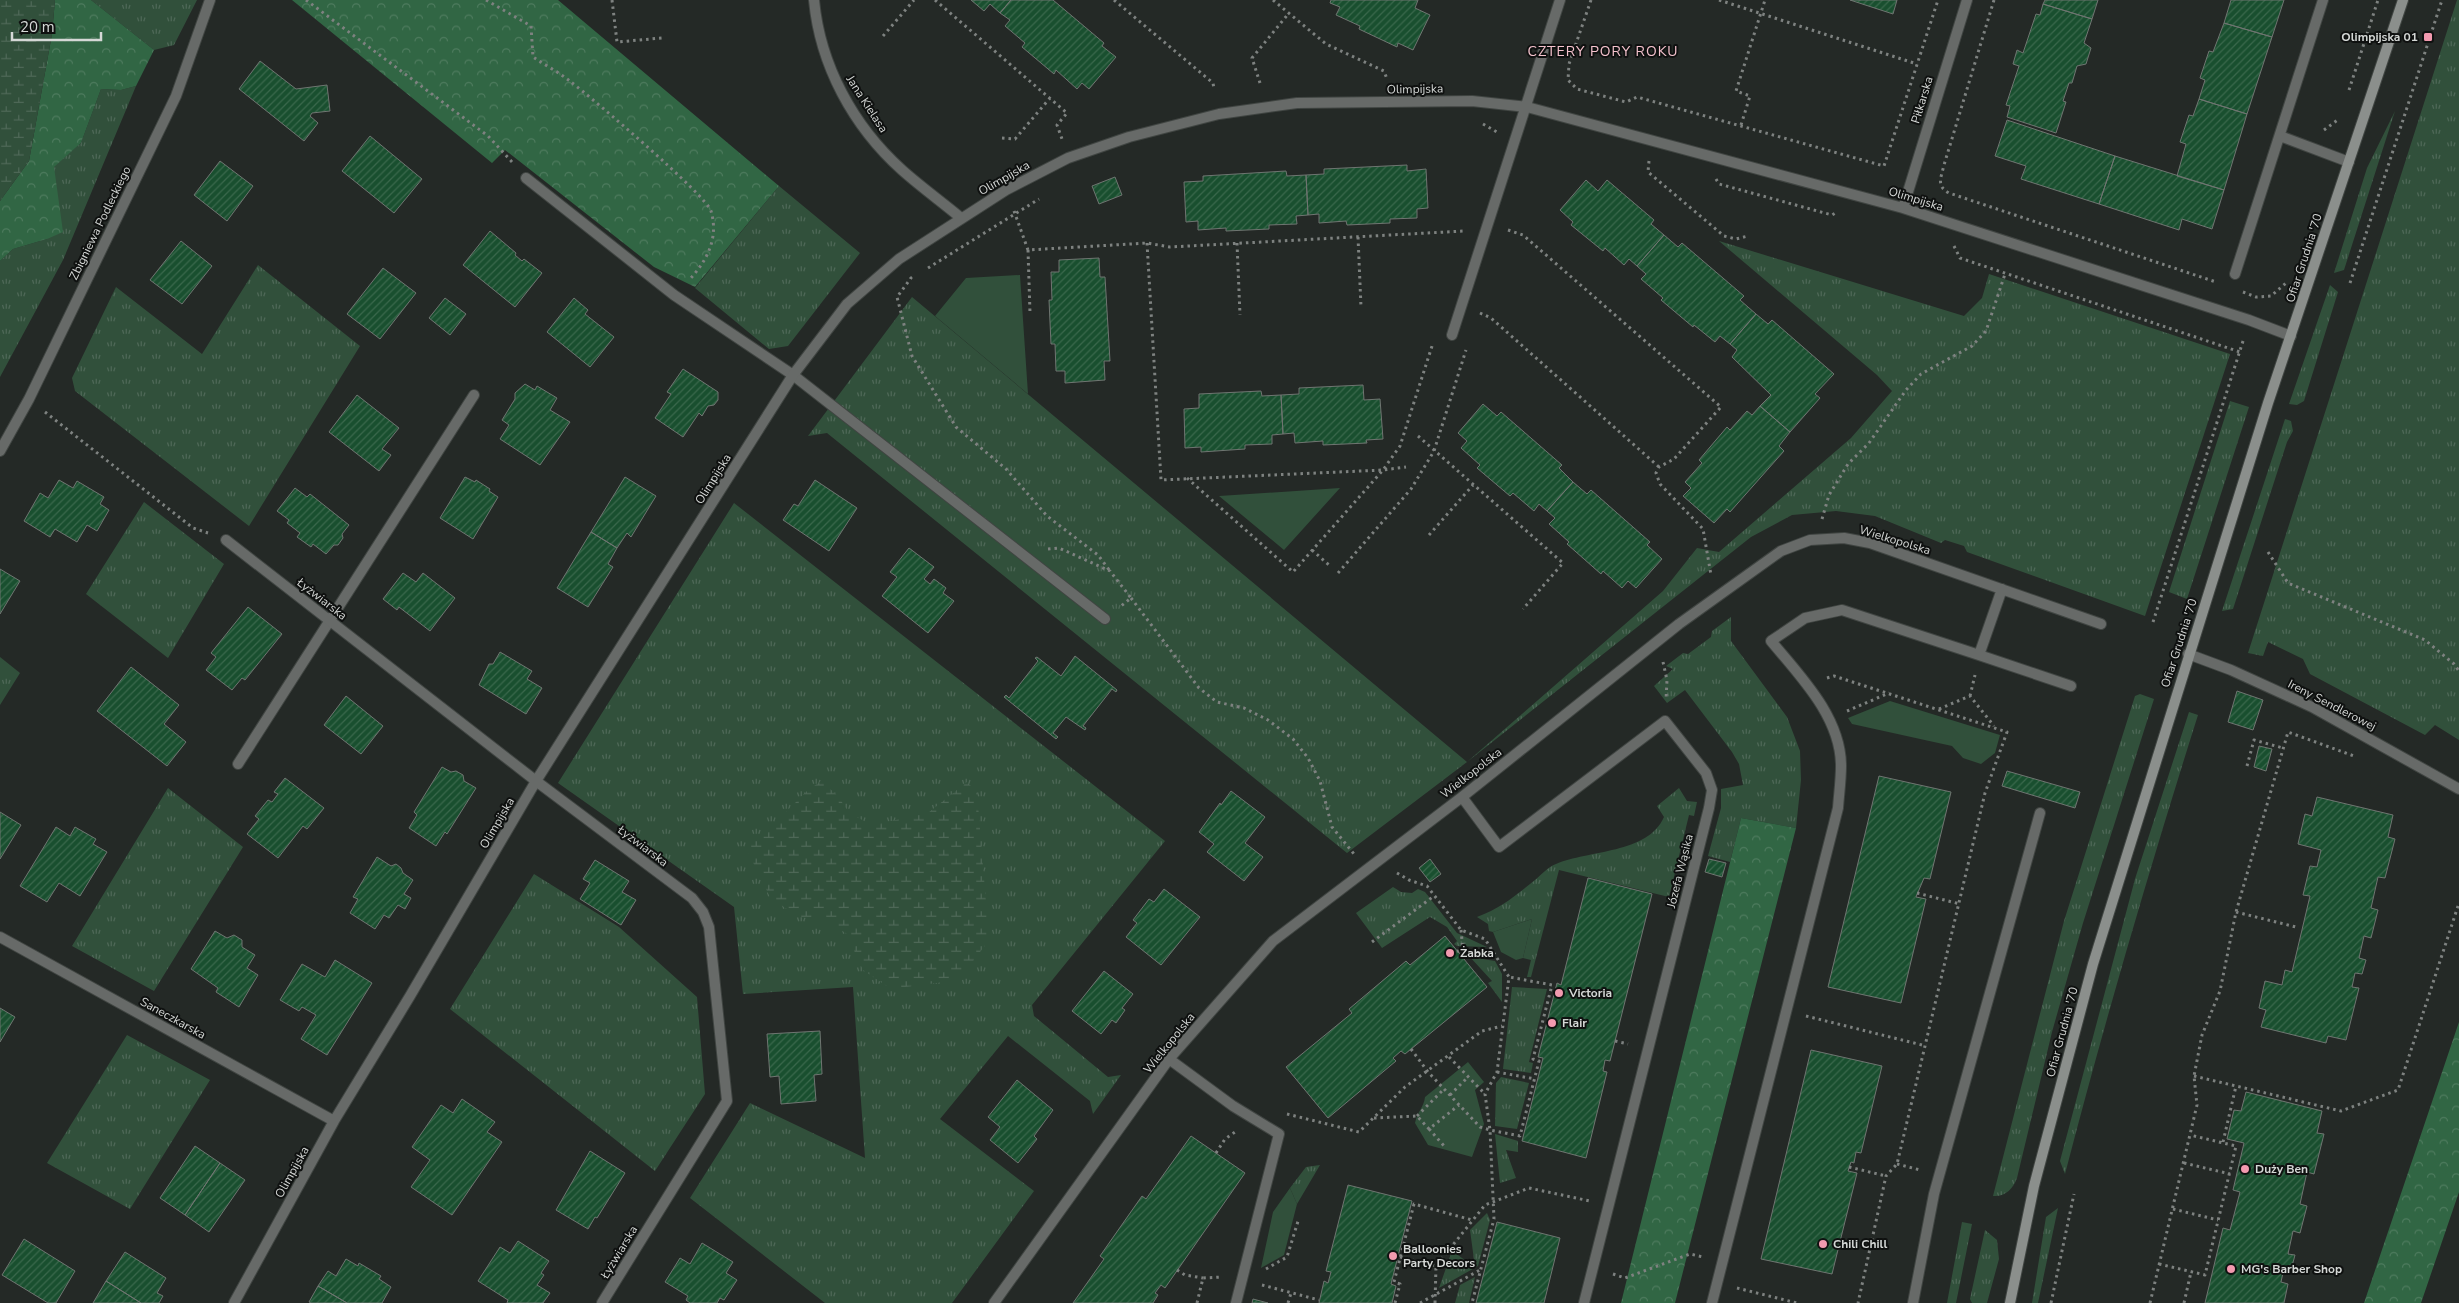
<svg xmlns="http://www.w3.org/2000/svg" width="2459" height="1303" viewBox="0 0 2459 1303" font-family="'Nunito Sans',sans-serif">
<defs>
<pattern id="grass-tufts" width="24" height="20" patternUnits="userSpaceOnUse" patternTransform="scale(1.25)"><rect width="24" height="20" fill="#31503b"/><path d="M3 7l-1-3M5 7V3M7 7l1-3M15 17l-1-3M17 17v-4M19 17l1-3" fill="none" stroke="#4e6857"/></pattern>
<pattern id="forest-crowns" width="20" height="18" patternUnits="userSpaceOnUse" patternTransform="scale(1.25)"><rect width="20" height="18" fill="#316644"/><path d="M2 6a3 3 0 1 1 6 0M12 15a3 3 0 1 1 6 0" fill="none" stroke="#4e7b5e"/></pattern>
<pattern id="wetland-marsh" width="20" height="14" patternUnits="userSpaceOnUse" patternTransform="scale(1.25)"><rect width="20" height="14" fill="#31503b"/><path d="M1 5h8M5 5V1M11 12h8M15 12V8" fill="none" stroke="#4e6857"/></pattern>
<pattern id="building-hatch" width="6" height="6" patternUnits="userSpaceOnUse" patternTransform="scale(1.25)"><rect width="6" height="6" fill="#194f2f"/><path d="M-1 1l2-2M0 6l6-6M5 7l2-2" fill="none" stroke="#3a684c"/></pattern>
</defs>
<rect width="100%" height="100%" fill="#242926"/>
<path fill="url(#grass-tufts)" d="M91,0h106l-23,45 -20,5z
M2457,0h2v740l-24,-15 -10,10 -115,-61 -7,-15 -35,-17 -5,14 -15,-3z
M136,86l-73,174 -63,117v-116l13,-12 34,-10 9,-45 -3,-27 28,-24 20,-54 20,1z
M2395,111l-51,159 -10,3 33,-105z
M779,186l81,67 -72,93 -19,3 -74,-61z
M1719,241l245,75 18,-18 7,-24 241,80 -85,262 -178,-64 -3,-6 -19,-6 -4,3 -66,-27 -39,-5 -44,4 -41,22 -284,225 -120,91 -520,-420 -19,3 104,-139 555,465 196,-171 34,-43 22,4 132,-114 41,-47 -15,-16z
M258,265l102,81 -111,180 -174,-135 -3,-13 44,-91 86,67z
M2330,285l8,7 -34,109 -7,4 -8,-1z
M2230,401l19,6 -62,192 -18,-7z
M2285,419l6,2 2,10 -6,11 -54,167 -11,2z
M144,502l80,62 -56,94 -82,-64z
M734,503l431,338 -133,164 2,11 74,61 13,-2 -28,39 -3,-13 -82,-65 -68,83 94,72 -82,112h-127l-135,-105 60,-95 115,55 -12,-171 -110,7 -9,-87 -176,-124z
M1731,617v24l56,76 13,34 1,29 -5,48 -55,-10 -11,44 -22,-6 13,-48v-19l22,-4 -4,-21 -7,-12 -47,-62 -18,13 -13,-17 19,-17 -7,-3 17,-13 5,1 23,-17 1,-6z
M0,657l20,16 -20,32z
M2140,694l14,5 -71,224 -31,109 -35,146c-4,11 -12,19 -24,18l71,-275 71,-225z
M2189,712l9,3c-48,152 -93,305 -133,459l-5,-13 75,-282z
M168,788l75,59 -89,144 -82,-45z
M1679,788l8,13 10,1 -3,14 -5,-1 -20,82 -110,-27 -28,107h-4l4,-17 -8,-2 9,-39 -39,13 -4,-1 -1,-7 -11,-7c24,-9 38,-21 58,-37 6,-5 13,-13 21,-16 32,-14 92,-10 108,-47l-7,-11z
M534,874l85,53 78,70 8,97 -50,77 -205,-162z
M1393,887l8,5 11,1 6,-4 7,3 32,41 30,14 -30,-1 -3,-2 3,-3 -10,-14 -17,-10 -48,31 -26,-35z
M1470,957l25,4 7,13v28l-14,-19 4,-2z
M1512,987l35,2 -18,73 4,1 -2,10 -28,-4z
M127,1035l83,45 -80,129 -83,-46z
M1501,1077l28,6 -12,46 -22,-3 1,-43z
M1495,1134l23,7v11l-12,-2 10,28 -16,5z
M1320,1165l-23,39 -7,-16 16,-21z
M2058,1208l-20,95h-6l14,-86z
M1487,1213l3,7 -12,46 -39,22 13,-37 23,16 -5,-37z
M1962,1222l10,2 -16,79h-9z
M1985,1230l12,10 2,19 -12,44h-15l-2,-4z
M1475,1277l-6,26h-14l5,-18z"/>
<path fill="url(#forest-crowns)" d="M55,0h36l63,50 -18,36 -15,4 -20,-1 -20,54 -27,24 9,65 -16,7 -34,10 -13,12v-60l29,-40 23,-127z
M292,0h266l221,186 -84,101 -41,-20 -149,-117 -13,13z
M1741,818l55,10 -121,475h-54z
M2459,1022v170l-38,111h-57z"/>
<path fill="url(#wetland-marsh)" d="M0,0h55l-3,34 -23,127 -29,40z
M821,781l17,15 11,17 23,12 56,-12 39,-31 10,10 12,148 -30,40 -68,9 -28,-19 -17,-37 -26,-14 -22,-2 -28,-20 -25,-51 27,-20 35,-35z"/>
<path fill="#31503b" d="M1020,275l8,119 -93,-78 31,-38z
M1340,488l-56,62 -65,-54z
M1890,701l110,34 -5,18 -14,11 -18,-6 -11,-12 -100,-22 -4,-6z
M1532,919l-9,39 -7,2 -15,-8 -8,-20z
M1468,1062l16,20 -9,8 9,34 -12,33 -44,-12 -13,-22c2,-11 9,-16 10,-26z
M1290,1188l7,16 -13,51 -23,13 12,-56z"/>
<path fill="url(#building-hatch)" stroke="#6f7571" d="M971,0h40l-11,13 -10,-9 -6,7z
M1011,0h42l51,43 -2,3 14,11 -27,32 -7,-6 -5,6 -21,-19 -2,4 -32,-27 3,-4 -20,-17 5,-6 -10,-7z
M1331,0h87l-3,8 15,7 -17,35 -15,-7 -1,4 -36,-17 -2,-1 1,-3 -24,-11 4,-8 -10,-4z
M1850,0h47l-4,14z
M2045,0h53l-6,19 -49,-15z
M2231,0h53l-12,37 -48,-14z
M2043,4l49,15 -8,24 7,5 -5,16 -9,2 -5,17h-3l-6,18 3,1 -10,31 -49,-16 3,-11 -4,-1 13,-39 -6,-2 4,-14 6,3 13,-39 4,1z
M2224,23l48,14 -25,77 -48,-15 6,-19 -5,-2 9,-27 4,1z
M260,61l36,28 31,-4 3,26 -18,2 -2,3 8,7 -14,18 -65,-52z
M2199,99l48,15 -23,76 -47,-14 9,-32 -6,-2 9,-27 4,1z
M2007,120l108,36 -16,48 -78,-25 5,-13 -31,-10z
M370,136l52,43 -28,34 -52,-42z
M2115,156l109,34 -12,39 -30,-10 -3,11 -80,-26z
M220,161l33,25 -26,35 -33,-26z
M1407,165v6l19,-2 2,39 -11,1v9l-27,1v4l-43,2 -1,-4 -27,2v-9l-11,1 -2,-40 18,-1v-5z
M1286,171l1,5 19,-1 2,40 -12,1 1,8 -28,1v4l-43,2v-3l-28,2v-9l-12,1 -2,-40 19,-1v-5z
M1115,177l7,18 -23,9 -7,-18z
M1586,180l12,11 9,-11 47,40 -3,4 13,11 -27,31 -8,-7 -5,6 -19,-17 -2,3 -32,-26 2,-3 -13,-12z
M490,231l26,22 -1,2 7,6 2,-2 18,14 -27,34 -52,-42z
M1664,235l14,12 4,-4 62,53 -4,4 16,14 -26,30 -10,-8 -5,6 -21,-17 -1,2 -32,-27 2,-2 -22,-19 5,-5 -9,-8z
M181,241l31,25 -30,38 -32,-24z
M1099,258l1,19h5l5,84h-6l1,19 -40,3v-12h-9l-1,-27h-4l-2,-44h3l-1,-28h8v-12z
M383,268l33,25 -36,46 -33,-25z
M445,298l21,16 -16,21 -21,-17z
M574,298l14,12 -3,4 29,23 -24,30 -43,-35z
M1756,314l12,10 4,-4 62,54 -19,20 5,4 -30,34 -30,-26 11,-11 -39,-38 5,-7 -7,-6z
M683,369l35,23v8l-4,5 -6,1 -6,10 -3,-3 -16,24 -28,-19 16,-24 -4,-2z
M525,384l10,6 2,-4 20,12 -7,12 20,12 -30,43 -40,-26 9,-14 -7,-5 13,-21v-6z
M1363,385l1,15 16,-1 3,40 -17,1 1,3 -44,2v-4l-28,2 -1,-10 -11,1 -2,-39 18,-1v-6z
M1261,391l1,5 19,-1 2,39 -11,1v9l-27,1v4l-44,3v-5l-16,1 -1,-39 15,-1v-14z
M357,395l42,33 -17,21 9,6 -12,16 -50,-39z
M1483,404l14,12 4,-4 61,53 -3,3 14,14 -26,29 -8,-7 -5,7 -21,-18 -3,3 -33,-28 3,-3 -19,-17 6,-7 -9,-8z
M1760,406l30,26 -11,14 5,5 -54,61 -3,-3 -13,14 -31,-27 8,-8 -6,-6 17,-19 -3,-3 28,-33 3,3 17,-19 5,4z
M465,477l10,5 1,-2 14,9 -1,2 9,6 -25,42 -33,-21z
M625,477l31,19 -25,41 -4,-4 -10,15 -26,-16z
M59,480l14,8 4,-7 27,16 -4,7 9,6 -12,21 -10,-6 -10,17 -22,-13 -5,8 -26,-16 16,-28 8,5z
M815,480l42,28 -28,43 -46,-31 11,-16 4,2z
M1573,482l14,12 4,-4 59,52 -3,3 15,14 -26,29 -8,-7 -6,7 -19,-17 -2,3 -34,-30 2,-2 -20,-18 6,-6 -8,-7z
M295,488l12,9 3,-3 39,31 -7,9 1,4 -5,7h-4l-8,9 -13,-10 -2,3 -14,-10 3,-4 -13,-10 2,-3 -12,-9z
M591,532l26,16 -9,16 5,3 -25,40 -31,-19z
M909,548l25,19 -10,12 6,5 4,-5 12,9 -3,5 11,8 -26,32 -46,-37 15,-19 -7,-5z
M0,569l20,12 -20,33z
M403,573l13,9 7,-9 32,25 -25,33 -31,-24 -2,3 -14,-11z
M248,607l34,27 -37,46 -3,-2 -10,12 -26,-20 10,-13 -5,-4z
M500,652l32,19 -5,8 15,9 -16,26 -47,-29 10,-21h4z
M1075,656l42,34 -1,2 -4,-3 -29,37 3,2 -1,2 -19,-13 -13,16 5,4 -2,2 -52,-42 2,-2 3,3 29,-37 -3,-3 2,-1 24,19z
M131,667l48,38 -15,19 22,18 -19,24 -70,-55z
M2237,691l26,9 -10,30 -25,-8z
M346,696l37,30 -22,28 -37,-29z
M2259,746l13,3 -6,22 -12,-4z
M442,767l9,5 5,-1 7,4 1,6 12,7 -29,46 -2,-2 -9,14 -27,-18 8,-13 -3,-3z
M2007,771l73,21 -5,16 -73,-22z
M1879,776l72,16 -21,87 -6,-1 -8,19 10,2 -25,104 -73,-16z
M285,778l39,30 -17,21 -4,-3 -25,32 -31,-24 12,-15 -4,-3 13,-16 4,2 6,-8 -4,-2z
M1231,791l34,26 -20,26 18,14 -19,24 -37,-29 7,-8 -15,-12 21,-29 1,2z
M2317,797l76,18 -5,22 7,2 -10,39 -7,-1 -7,31 7,2 -7,28 -7,-2 -5,22 7,2 -4,14 -7,-1 -3,14 7,1 -13,52 -18,-4 -2,7 -65,-16 5,-17 -7,-2 6,-27 17,4 3,-15 7,2 18,-76 -7,-1 7,-29 7,1 4,-17 -23,-6 7,-30 7,2z
M0,812l21,13 -21,34z
M56,827l14,9 5,-9 21,12 -3,5 14,8 -27,44 -21,-13 -12,19 -27,-16z
M377,857l14,9 5,-2 5,4 2,5 10,7 -9,14 7,4 -6,11 -7,-4 -9,13 -5,-3 -9,14 -25,-16 8,-14 -5,-2z
M1430,859l11,15 -11,8 -11,-14z
M1709,859l17,4 -4,14 -17,-5z
M595,860l34,21 -7,11 14,8 -15,25 -41,-26 10,-16 -7,-4z
M1588,878l64,16 -42,167 -5,-1 -2,11 4,1 -21,86 -64,-17 21,-83 -5,-1 19,-74 4,2z
M1164,889l36,28 -39,48 -35,-28 11,-14 -4,-3 16,-21 5,3z
M215,931l12,7 7,-3 8,5v7l13,8 -8,13 11,7 -19,32 -23,-15 2,-4 -27,-19z
M1445,936l42,51 -82,67 -4,-3 -8,7 3,3 -68,57 -42,-51 66,-54 -3,-4 57,-48 4,4z
M335,960l37,23 -45,72 -26,-16 15,-24 -14,-8 -3,4 -19,-11 22,-36 23,13z
M1104,971l29,23 -11,14 3,2 -9,13 -4,-3 -11,14 -29,-23z
M0,1008l15,9 -15,25z
M820,1031l2,43 -8,1 2,26 -35,3 -2,-28 -9,1 -3,-43z
M1811,1050l71,16 -21,87 -5,-1 -2,11 -3,-1 -3,9 9,2 -25,101 -71,-15z
M1017,1080l36,30 -19,26 3,3 -19,24 -28,-23 10,-13 -12,-10z
M2246,1092l76,19 -5,22 7,1 -10,40 -7,-2 -7,32 7,2 -7,27 -7,-2 -5,23 7,1 -4,15 -7,-2 -3,14 7,2 -4,19h-79l18,-75 7,2 10,-38 -7,-2 11,-47 -17,-4 7,-29 7,1z
M462,1099l33,23 -8,10 15,10 -50,73 -41,-28 19,-27 -18,-13 29,-42 12,8z
M1191,1136l54,37 -80,115 -4,-3 -6,8 3,2 -5,8h-80l31,-44 -4,-3 42,-60 4,3z
M195,1146l25,17 -35,52 -25,-17z
M590,1151l35,22 -28,45 -2,-1 -7,12 -32,-19z
M220,1163l25,17 -36,52 -24,-17z
M1348,1185l64,16 -21,83 5,2 -4,17h-73l5,-22 4,2 3,-11 -5,-1z
M1497,1222l63,16 -16,65h-68z
M24,1239l51,32 -19,32h-8l-46,-28z
M518,1241l31,20 -8,12 3,2 -7,10 13,8 -7,10h-36l1,-3 -30,-19 22,-34 10,6z
M702,1243l31,19 -7,11 11,7 -13,20 -4,-2 -3,5h-27l-4,-3 2,-4 -23,-14 15,-24 10,6z
M125,1252l41,26 -9,15 6,3 -4,7h-18l-35,-22z
M346,1259l12,7 1,-3 22,13 -2,3 12,8 -9,16h-35l-29,-17 10,-15 8,5z
M106,1281l35,22h-48z
M318,1286l29,17h-36l-2,-1z
M1253,1299l15,4h-16z"/>
<g fill="none" stroke-linecap="round" stroke-linejoin="round">
<g stroke="#404542" stroke-width="12">
<path id="lane" d="M526,178l148,117 119,80 312,244
M238,764l236,-369"/>
</g>
<g stroke="#404542" stroke-width="12">
<path id="street" d="M814,0c6,65 39,126 88,170 19,17 40,32 59,48
M2280,136l69,26
M1903,208l64,-208
M2235,274l88,-274
M1452,335l108,-335
M0,451l29,-52 147,-303 34,-96
M226,540l310,241 156,117 11,14 6,15 18,174 -125,202
M2188,654l43,16 81,37 147,82
M1979,655l92,31
M1462,797l37,50 166,-126 41,52 6,17 -3,18 -125,495
M0,937l334,184
M1169,1059l64,47 46,28 -43,169
M234,1303l100,-182 76,-125 126,-215 257,-406 54,-71 52,-45 107,-69 62,-32 61,-21 90,-23 78,-11 175,-2 55,6 376,101 346,112 42,16
M994,1303l175,-244 104,-118 189,-144 217,-173 102,-73 29,-11 34,-2 26,5 231,81
M1712,1303l126,-495c1,-14 3,-28 3,-42 0,-49 -41,-90 -70,-125l34,-23 37,-8 137,45 23,-66
M1913,1303l21,-109 106,-381"/>
</g>
<g stroke="#404542" stroke-width="12">
<path id="secondary" d="M2010,1303l24,-117 59,-222 175,-561 135,-403"/>
</g>
<path stroke="#7e8280" stroke-width="3" stroke-dasharray="2.5 4" stroke-linecap="butt" d="M306,0l182,136 25,27
M486,0l45,26 2,31c12,8 27,16 38,25 21,16 135,113 140,129 8,27 -4,50 -22,69
M612,0l5,42 45,-4
M935,0l132,113 -10,12 5,14
M1114,0l99,83 1,6
M1273,0l53,44 58,27 3,8
M1591,0l-22,64 -1,16 9,9 49,13 11,-5 247,69 54,-166
M1719,0l198,64
M1994,0l-50,165c-3,13 -8,21 5,28l267,89
M883,36l31,-36
M1260,83l-8,-25 37,-45
M2349,90l29,-90
M1483,124l14,8
M1741,125l9,-29 -14,-5 29,-91
M2324,130l15,-11
M1002,138l13,1 35,-41
M1649,161l-1,11 76,64 12,3 12,-3
M1716,179l3,5 113,31 5,-3
M1014,211l14,39 119,-7 23,4 294,-16
M1508,230l15,5 198,172 -47,52 -15,8 -3,6 4,11 43,45 8,46
M1358,237l3,70
M1147,243l14,237 222,-10 23,-3
M1237,243l3,72
M1954,246l6,12 280,94
M1028,250l2,63
M928,268l111,-69
M910,277l1,1 -14,19 15,59 44,71 50,42 41,47 51,39 12,16
M2350,283l92,-283
M2243,292l13,5 15,-1 15,-13
M1480,313l11,5 168,149
M45,412l148,116 15,5
M1418,436l145,127 -40,46
M1187,478l106,94 90,-102 17,-24 33,-103
M1822,519l7,-24 19,-31 21,-21 37,-53 15,-16 51,-28 14,-15 19,-57
M1429,535l44,-50
M1048,549l11,-1 51,23 21,27 -10,8
M1312,550l17,15
M2268,552l20,31 137,57 29,24 5,7
M1338,573l73,-84 23,-38 32,-101
M1131,598l68,90 18,14 27,6 24,12 25,19 15,19 12,23 12,46 22,27
M2153,622l91,-284
M1663,662l4,18 -1,20
M1827,678l7,-2 173,56 -22,61 -88,371 -11,12 -28,127
M1970,696l5,-21
M1939,709l31,-13 24,30
M1847,711l42,-18
M2247,766l7,-26 29,8
M1397,873l12,7 18,6 34,44 24,9 24,38 -12,95 -12,22 5,36 30,6 19,-75 -6,-2 19,-74 -43,-8
M1917,893l43,11
M2236,912l60,15
M1461,930l2,21
M1372,942l62,-46
M1457,951l36,2
M1806,1016l120,30
M1615,1041l13,3
M1411,1049l17,23 52,55 10,3 4,89 -22,84
M1449,1057l36,37
M1497,1072l38,7
M2194,1076l147,35 57,-21 61,-187
M1450,1095l18,-18
M1287,1114l72,18 46,-45 77,-56 20,-5
M1417,1116l27,-27
M1374,1118l43,-2 12,13 30,-24
M1429,1129l16,18
M2223,1142l13,-56
M1216,1153l9,-14 10,-7
M2184,1163l46,11
M1897,1164l23,6
M1849,1167l37,9
M2173,1209l45,11
M1400,1257l36,9
M2159,1264l46,11 31,-129 -46,-11
M1266,1269l21,-12 12,-39
M1177,1270l8,5 18,3
M1613,1274l12,4 65,-24 13,3
M1262,1285l57,15
M1737,1288l60,15
M1197,1303l6,-25 19,-1
M1288,1303l3,-10
M1395,1303l5,-19 -6,-2 20,-78 58,16
M1420,1303l60,-33
M1435,1303l1,-37 49,-61 44,-17 61,13
M2051,1303l23,-109
M2150,1303l47,-198 -3,-29 8,-41 18,-44 16,-79 52,-180 66,24
M2184,1303l7,-31"/>
<use href="#lane" stroke="#676a68" stroke-width="10"/>
<use href="#street" stroke="#676a68" stroke-width="10"/>
<use href="#secondary" stroke="#8b8f8c" stroke-width="10"/>
</g>
<g fill="#f29aaf" stroke="#0f1110" stroke-width="2">
<rect x="2423" y="32" width="10" height="10" rx="2.5"/>
<circle cx="1450" cy="953" r="5"/>
<circle cx="1559" cy="993" r="5"/>
<circle cx="1552" cy="1023" r="5"/>
<circle cx="2245" cy="1169" r="5"/>
<circle cx="1823" cy="1244" r="5"/>
<circle cx="1393" cy="1256" r="5"/>
<circle cx="2231" cy="1269" r="5"/>
</g>
<g text-anchor="middle" stroke-width="4" stroke-linejoin="round" paint-order="stroke">
<g font-size="12" font-weight="bold" fill="#d5d8d6" stroke="#0f1110" text-anchor="start">
<text x="2418" y="41" text-anchor="end">Olimpijska 01</text>
<text x="1460" y="957">Żabka</text>
<text x="1569" y="997">Victoria</text>
<text x="1562" y="1027">Flair</text>
<text x="2255" y="1173">Duży Ben</text>
<text x="1833" y="1248">Chili Chill</text>
<text x="1403" y="1253">Balloonies<tspan x="1403" dy="14">Party Decors</tspan></text>
<text x="2241" y="1273">MG's Barber Shop</text>
</g>
<g font-size="12" fill="#d5d8d6" stroke="#0f1110">
<text transform="translate(1415 89) rotate(-1)" y="4">Olimpijska</text>
<text transform="translate(1922 100) rotate(-73)" y="4">Piłkarska</text>
<text transform="translate(867 104) rotate(57)" y="4">Jana Kielasa</text>
<text transform="translate(1004 178) rotate(-30)" y="4">Olimpijska</text>
<text transform="translate(1916 199) rotate(17)" y="4">Olimpijska</text>
<text transform="translate(100 223) rotate(-64)" y="4">Zbigniewa Podleckiego</text>
<text transform="translate(2304 258) rotate(-72)" y="4">Ofiar Grudnia '70</text>
<text transform="translate(713 479) rotate(-58)" y="4">Olimpijska</text>
<text transform="translate(1895 540) rotate(17)" y="4">Wielkopolska</text>
<text transform="translate(322 599) rotate(38)" y="4">Łyżwiarska</text>
<text transform="translate(2179 643) rotate(-72)" y="4">Ofiar Grudnia '70</text>
<text transform="translate(2332 705) rotate(27)" y="4">Ireny Sendlerowej</text>
<text transform="translate(1471 773) rotate(-38)" y="4">Wielkopolska</text>
<text transform="translate(497 823) rotate(-60)" y="4">Olimpijska</text>
<text transform="translate(643 846) rotate(37)" y="4">Łyżwiarska</text>
<text transform="translate(1680 871) rotate(-76)" y="4">Józefa Wąsika</text>
<text transform="translate(173 1018) rotate(29)" y="4">Saneczkarska</text>
<text transform="translate(2062 1032) rotate(-75)" y="4">Ofiar Grudnia '70</text>
<text transform="translate(1169 1043) rotate(-51)" y="4">Wielkopolska</text>
<text transform="translate(292 1172) rotate(-61)" y="4">Olimpijska</text>
<text transform="translate(619 1252) rotate(-59)" y="4">Łyżwiarska</text>
</g>
<g font-size="14" letter-spacing="1" fill="#f6c3ce" stroke="#0f1110">
<text x="1603" y="56">CZTERY PORY ROKU</text>
</g>
</g>
<path d="M12 32v8h89v-8" fill="none" stroke="#d5d8d6" stroke-width="2.5"/>
<text x="20" y="32" font-size="15" fill="#d5d8d6" stroke="#0f1110" stroke-width="4" paint-order="stroke">20 m</text>
</svg>
